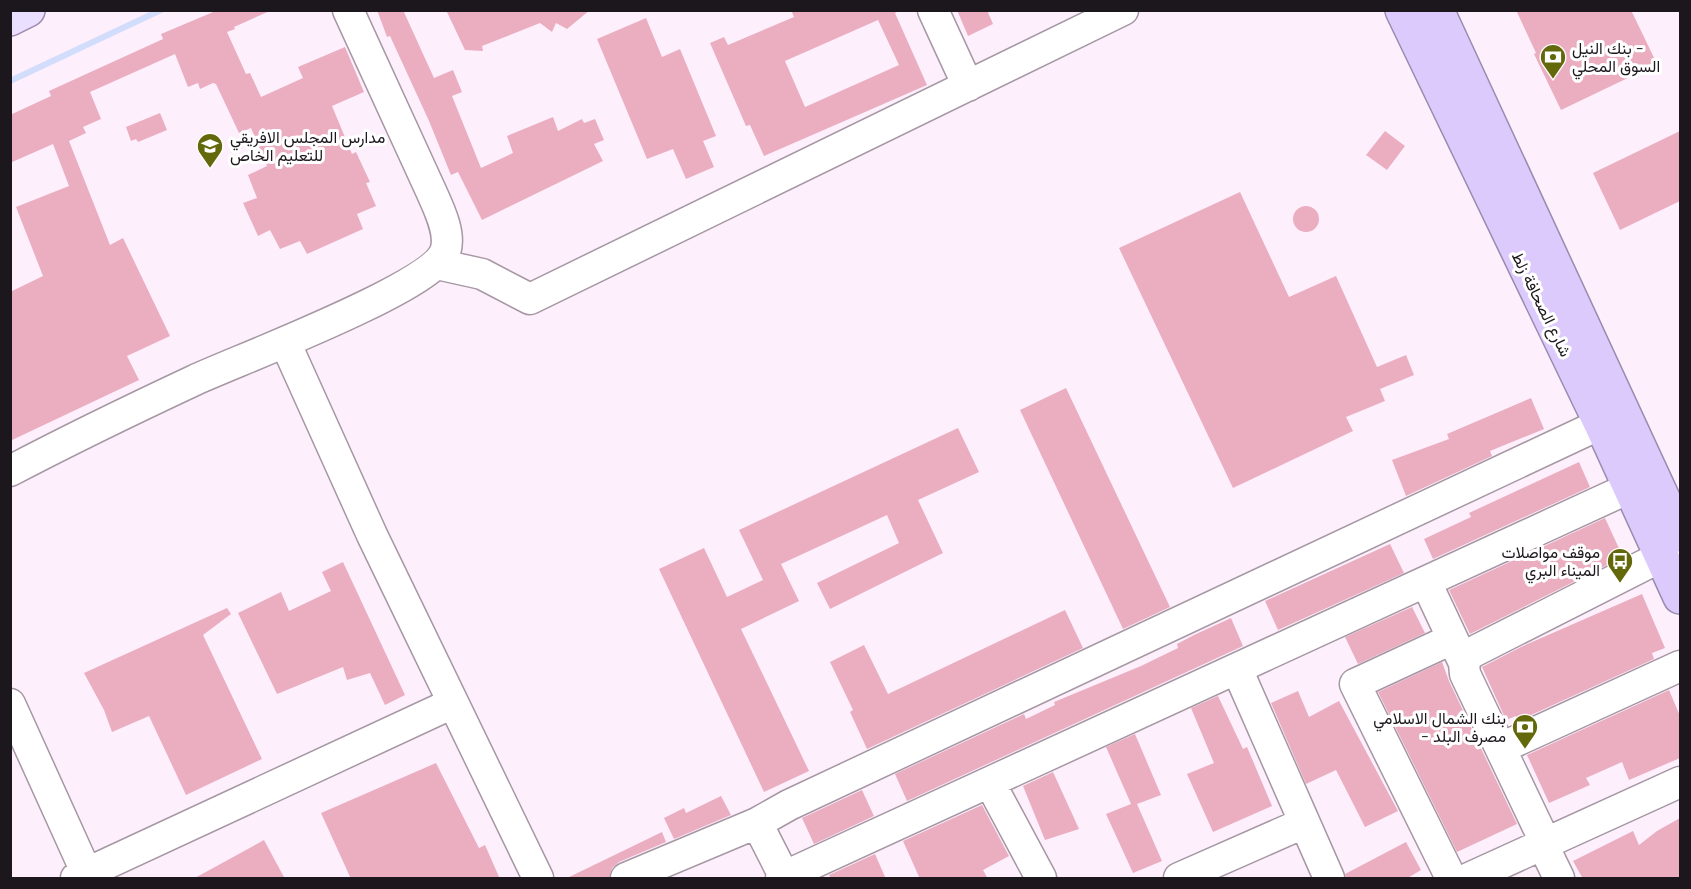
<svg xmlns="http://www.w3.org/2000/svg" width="1691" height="889" viewBox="0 0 1691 889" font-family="Lora,Vazirmatn,serif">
<rect width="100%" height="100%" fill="#fdeffc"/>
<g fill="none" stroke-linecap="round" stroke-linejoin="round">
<path stroke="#d2dcfb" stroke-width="6" d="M10,81l151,-71"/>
</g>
<path fill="#ebaec1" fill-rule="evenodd" d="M218,10h54l-38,17 1,2 -8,3 19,42 4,-1 11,24 42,-19 -5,-11 47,-20 19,45 -32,14 20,48 4,-2 14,30 -4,1 10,23 -19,8 6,15 -56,25 -7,-13 -20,8 -10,-19 -12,6 -15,-33 14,-5 -9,-23 19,-9 -16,-38 -12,5 -23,-49 -3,-1 -13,6 -2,-6 -10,4 -13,-33 -85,38 11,27 -18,8 3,6 -17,8 41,104 13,-7 47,98 -43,20 12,24 -129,61v-149l33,-16 -27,-69 53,-21 -16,-42 -43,19v-48l41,-19 -2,-5 114,-52 -2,-5z
M377,10h26l31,68 19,-8 9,22 -10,4 29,72 32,-15 -6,-17 46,-19 5,14 24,-12 2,4 11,-4 9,21 -10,4 9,17 -121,59 -24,-48 -7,3 -22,-54 -39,-85 -3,1z
M446,10h144l-23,19 -11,-6 -4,9 -12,-9 -58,23 1,5 -18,-1z
M791,10h109l-5,3 32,72 -163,71 -14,-31 -4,1 -36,-83 14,-6 4,8 66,-28zM878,20l21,45 -94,42 -20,-46z
M957,10h30l6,14 -25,12z
M1516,10h115l26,54 -96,46 -27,-56 2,-1z
M646,18l16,39 18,-8 36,87 -13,5 11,26 -28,12 -13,-30 -26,10 -50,-120z
M160,113l7,17 -29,12 -2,-3 -5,2 -5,-14z
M1385,131l20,15 -18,24 -21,-15z
M1680,131v70l-60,29 -27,-57z
M1240,192l49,105 47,-21 41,91 29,-12 8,20 -34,14 5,12 -39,16 7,14 -120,57 -114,-240z
M1293 219a13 13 0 1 1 26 0a13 13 0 1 1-26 0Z
M1066,388l104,219 -47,22 -103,-219z
M1531,398l13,31 -54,22 2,5 -86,40 -14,-36 57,-21 -2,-5z
M958,428l21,44 -61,28 25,53 -113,56 -13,-26 82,-40 -12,-28 -106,49 18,37 -58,28 68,142 -45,21 -105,-223 45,-21 23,49 36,-17 -24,-50z
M1579,462l11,25 -157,72 -9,-20 47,-22 -2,-4z
M1605,518l18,39 -153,77 -21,-44z
M1390,544l14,29 -126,57 -13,-29z
M343,562l62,133 -20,10 -15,-32 -23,7 -4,-13 -66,27 -39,-81 43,-21 8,19 42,-20 -9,-19z
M1642,594l23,54 -13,5 2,6 -136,62 -2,-5 -10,4 -24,-53 41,-21z
M1412,607l13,26 -67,31 -13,-27z
M227,608l4,6 -28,21 59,124 -76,36 -37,-79 -37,16 -8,-22 -20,-37z
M1065,610l18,38 -216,101 -17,-37 3,-2 -23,-48 34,-17 24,49z
M1231,618l12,28 -336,155 -12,-27 129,-60 2,5 29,-14 -1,-3 87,-36 37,-18 -1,-4 17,-9z
M1442,662l7,19 68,143 -60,28 -79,-160z
M1669,690l11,26v42l-51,22 -7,-18 -36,16 4,7 -41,18 -22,-48z
M1298,691l11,26 30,-16 59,110 -33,16 -29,-57 -30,14 -35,-81z
M1218,696l25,53 4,-2 25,59 -59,26 -26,-58 27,-11 -23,-55z
M1135,734l26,61 -24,9 25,57 -29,12 -27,-59 25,-10 -25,-57z
M436,763l43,85 6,-3 15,34h-149l-30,-66z
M1053,772l26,57 -34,11 -22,-54z
M862,790l12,26 -60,28 -12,-26z
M721,796l10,19 -57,24 -10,-21 20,-10 2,5z
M982,805l27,51 -26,14 5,9h-68l-17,-38z
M1680,818v61h-97l-10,-18 60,-30 6,14 18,-14z
M662,832l4,10 -47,20 -7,6 -3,11h-44z
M264,840l21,39h-92z
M1406,842l15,28 -15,9h-60l-1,-5z
M875,854l11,25h-55l-2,-4z"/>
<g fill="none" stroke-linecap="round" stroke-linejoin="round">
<g stroke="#a597a3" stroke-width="33">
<path id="minor" d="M933,10l35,76
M437,264l45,10 48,25 593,-289
M285,342l87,193 166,343
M10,471c61,-32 123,-62 185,-91 43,-20 236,-92 250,-128 7,-18 -7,-45 -14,-61l-83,-181
M1426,582l38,81 1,11 81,170
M1464,663l3,-6 6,-5 207,-105
M1237,669l92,209
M10,704l77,170
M1501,748l179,-82
M990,783l51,95
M757,823l28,55
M1543,845l16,33
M76,878l377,-175
M626,878l131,-55 32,-18 833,-391
M781,878l870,-400
M1179,878l125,-55
M1451,878l-96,-194 97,-45
M1469,878l211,-96"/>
</g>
<g stroke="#998bae" stroke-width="36">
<path id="major" d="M10,19l18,-9"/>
</g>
<g stroke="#998bae" stroke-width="36">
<path id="highway" d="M1402,10l199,414 79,173
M1437,10l243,525"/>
</g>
<use href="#minor" stroke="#fff" stroke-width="30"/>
<use href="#major" stroke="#eadffe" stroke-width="33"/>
<use href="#highway" stroke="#dccafd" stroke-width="33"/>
</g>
<defs>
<g id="bank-pin" transform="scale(1.35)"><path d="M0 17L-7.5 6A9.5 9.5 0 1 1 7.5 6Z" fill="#63690b" stroke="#fff"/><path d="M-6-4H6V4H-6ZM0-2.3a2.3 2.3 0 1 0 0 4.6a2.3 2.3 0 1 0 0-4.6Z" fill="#fff"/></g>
<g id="school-pin" transform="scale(1.35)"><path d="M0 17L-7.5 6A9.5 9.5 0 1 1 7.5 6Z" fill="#63690b" stroke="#fff"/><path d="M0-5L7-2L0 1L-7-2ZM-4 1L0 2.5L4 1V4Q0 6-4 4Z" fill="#fff"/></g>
<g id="bus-pin" transform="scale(1.35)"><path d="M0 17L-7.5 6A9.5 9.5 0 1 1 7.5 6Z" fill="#63690b" stroke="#fff"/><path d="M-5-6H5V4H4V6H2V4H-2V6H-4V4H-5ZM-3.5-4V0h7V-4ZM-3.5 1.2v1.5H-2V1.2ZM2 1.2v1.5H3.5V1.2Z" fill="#fff"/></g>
</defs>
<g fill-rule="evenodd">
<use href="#bank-pin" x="1553" y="57"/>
<use href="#school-pin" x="210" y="146"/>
<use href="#bus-pin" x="1620" y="561"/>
<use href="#bank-pin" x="1525" y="727"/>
</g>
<g text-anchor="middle" stroke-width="6" stroke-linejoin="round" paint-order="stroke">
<g font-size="16" fill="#1c171c" stroke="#fff" text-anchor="start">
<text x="1572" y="54">بنك النيل -<tspan x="1572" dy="18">السوق المحلي</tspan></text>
<text x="230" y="143">مدارس المجلس الافريقي<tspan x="230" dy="18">للتعليم الخاص</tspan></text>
<text x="1600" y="558" text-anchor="end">موقف مواصلات<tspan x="1600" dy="18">الميناء البري</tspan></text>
<text x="1506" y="724" text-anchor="end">بنك الشمال الاسلامي<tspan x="1506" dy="18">- مصرف البلد</tspan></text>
</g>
<g font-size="16" fill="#1c171c" stroke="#fff">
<text transform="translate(1542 304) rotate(64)" y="6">شارع الصحافة زلط</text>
</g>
</g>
<rect width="1691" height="889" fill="none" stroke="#1c171c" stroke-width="24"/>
</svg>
